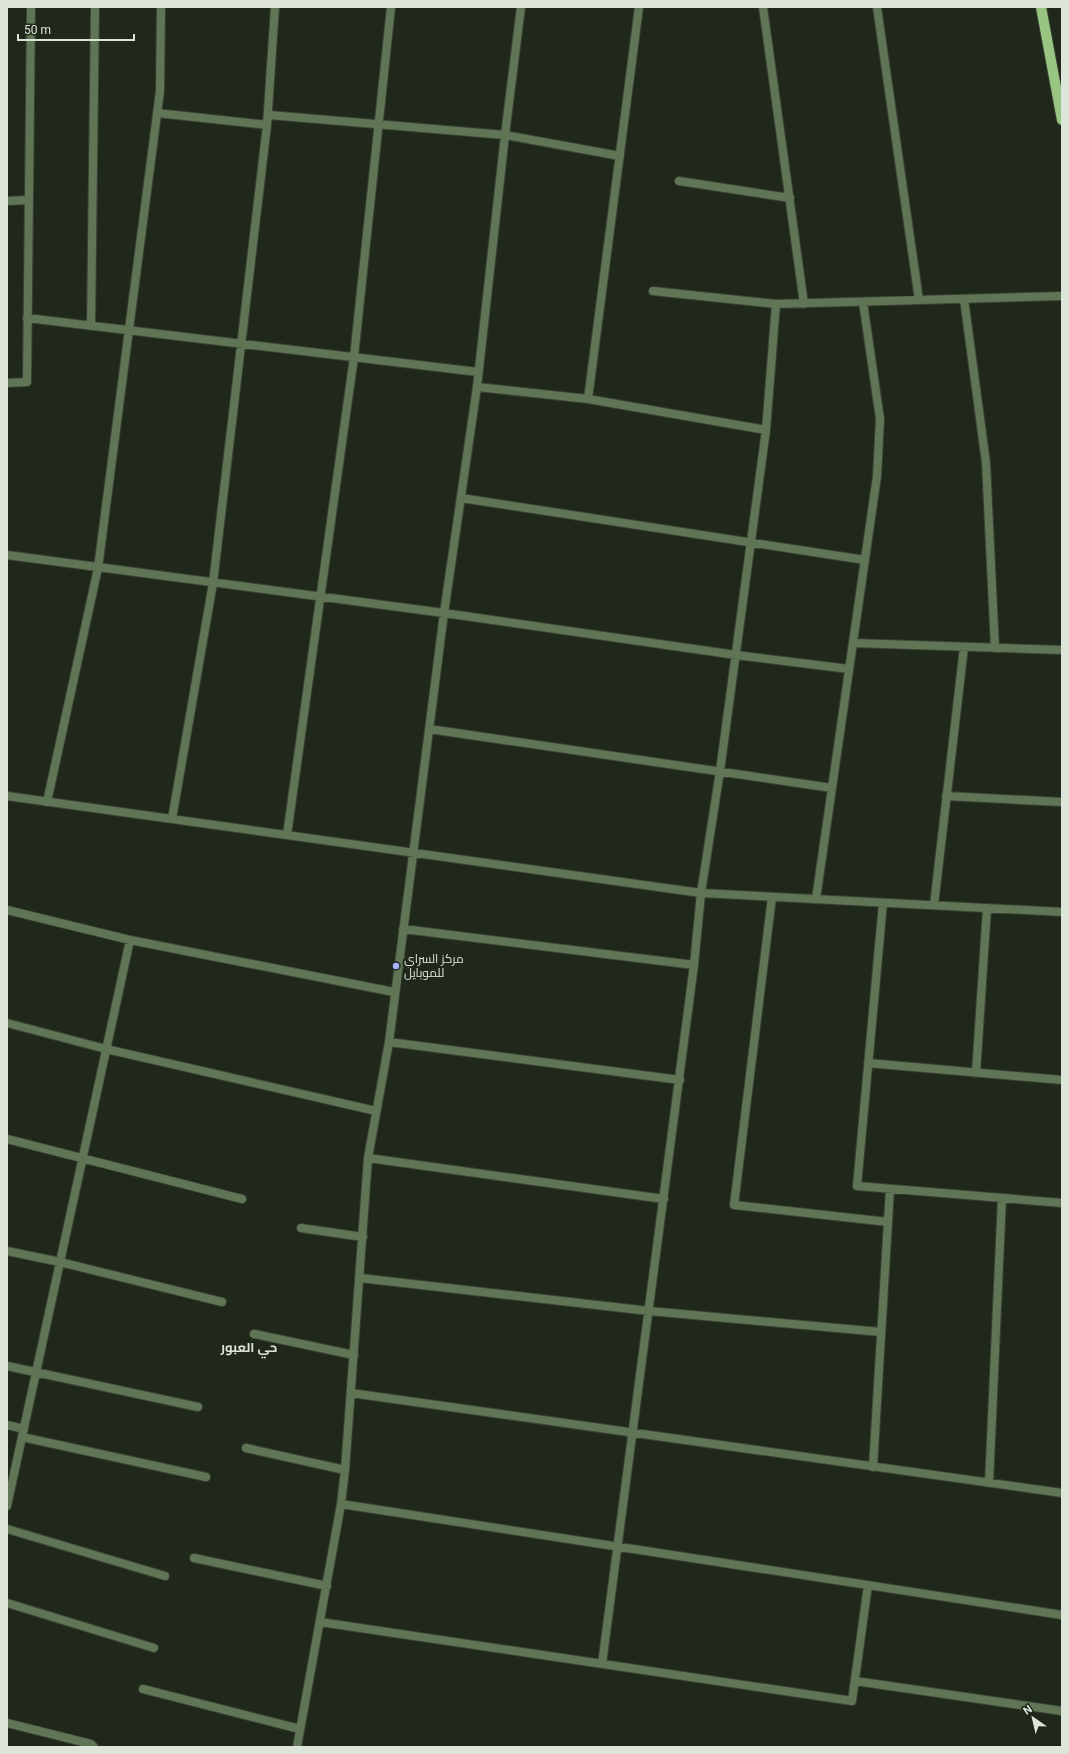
<svg xmlns="http://www.w3.org/2000/svg" width="1069" height="1754" viewBox="0 0 1069 1754" font-family="Roboto,Cairo,sans-serif">
<rect width="100%" height="100%" fill="#1f281a"/>
<g fill="none" stroke-linecap="round" stroke-linejoin="round">
<g stroke="#3a4235" stroke-width="10">
<path id="minor" d="M763,7l41,297
M877,7l42,293
M157,113l110,12
M269,115l236,20 115,21
M679,181l111,17
M7,201l22,-1
M653,291l123,13 286,-8
M964,299l22,164 9,185
M27,318l451,54
M91,326l4,-319
M7,383l20,-1 4,-375
M477,387l111,12 178,31
M588,399l51,-392
M461,498l404,62
M7,555l437,58 292,42 113,14
M853,643l209,7
M429,729l403,59
M7,796l694,97 361,19
M946,796l116,6
M47,802l51,-234 62,-477 1,-84
M172,819l41,-236 54,-458 8,-118
M287,835l67,-478 37,-350
M772,897l-38,308 154,17
M816,899l61,-423 3,-57 -17,-117
M883,903l-26,283 205,17
M934,905l30,-258
M7,910l123,30 264,52
M403,929l291,36
M7,1023l99,26 270,62
M389,1042l291,38
M868,1063l194,17
M976,1073l11,-165
M7,1139l235,60
M368,1158l296,41
M301,1228l62,9
M7,1251l53,11 162,40
M360,1278l289,33 232,21
M254,1334l100,21
M7,1366l191,41
M351,1393l711,100
M7,1425l17,4
M22,1437l184,40
M246,1448l99,22
M873,1467l17,-278
M989,1483l13,-285
M341,1504l721,111
M7,1506l123,-566
M7,1529l158,47
M194,1558l133,28
M7,1603l147,45
M320,1622l532,79 16,-116
M602,1664l92,-699 7,-72 19,-122 46,-341 10,-126
M855,1681l207,30
M143,1689l157,40
M7,1723l84,21 3,3
M297,1747l44,-243 4,-34 23,-312 21,-116 55,-429 33,-226 28,-252 16,-128"/>
</g>
<g stroke="#3a4235" stroke-width="12">
<path id="primary" d="M1041,7l21,113"/>
</g>
<use href="#minor" stroke="#5f7555" stroke-width="8"/>
<use href="#primary" stroke="#99c582" stroke-width="10"/>
</g>
<circle fill="#a8b0fc" stroke="#1f281a" stroke-width="1.5" cx="396" cy="966" r="4"/>
<g text-anchor="middle" stroke-width="4" stroke-linejoin="round" paint-order="stroke">
<g font-size="12" fill="#dde4da" stroke="#1f281a" text-anchor="start">
<text x="404" y="963">مركز السراي<tspan x="404" dy="14">للموبايل</tspan></text>
</g>
<g font-size="13" font-weight="bold" fill="#dde4da" stroke="#1f281a">
<text x="249" y="1352">حي العبور</text>
</g>
</g>
<rect width="1069" height="1754" fill="none" stroke="#dde4da" stroke-width="16"/>
<g transform="translate(1033 1718) rotate(326)" stroke="#1f281a" stroke-width="3" paint-order="stroke">
<path d="M0-3L7 15L0 10L-7 15Z" fill="#dde4da"/>
<text y="-6" font-size="11" font-weight="bold" text-anchor="middle" fill="#dde4da">N</text>
</g>
<path d="M18 34v6h116v-6" fill="none" stroke="#dde4da" stroke-width="2"/>
<text x="24" y="34" font-size="12" fill="#dde4da" stroke="#1f281a" stroke-width="3" paint-order="stroke">50 m</text>
</svg>
